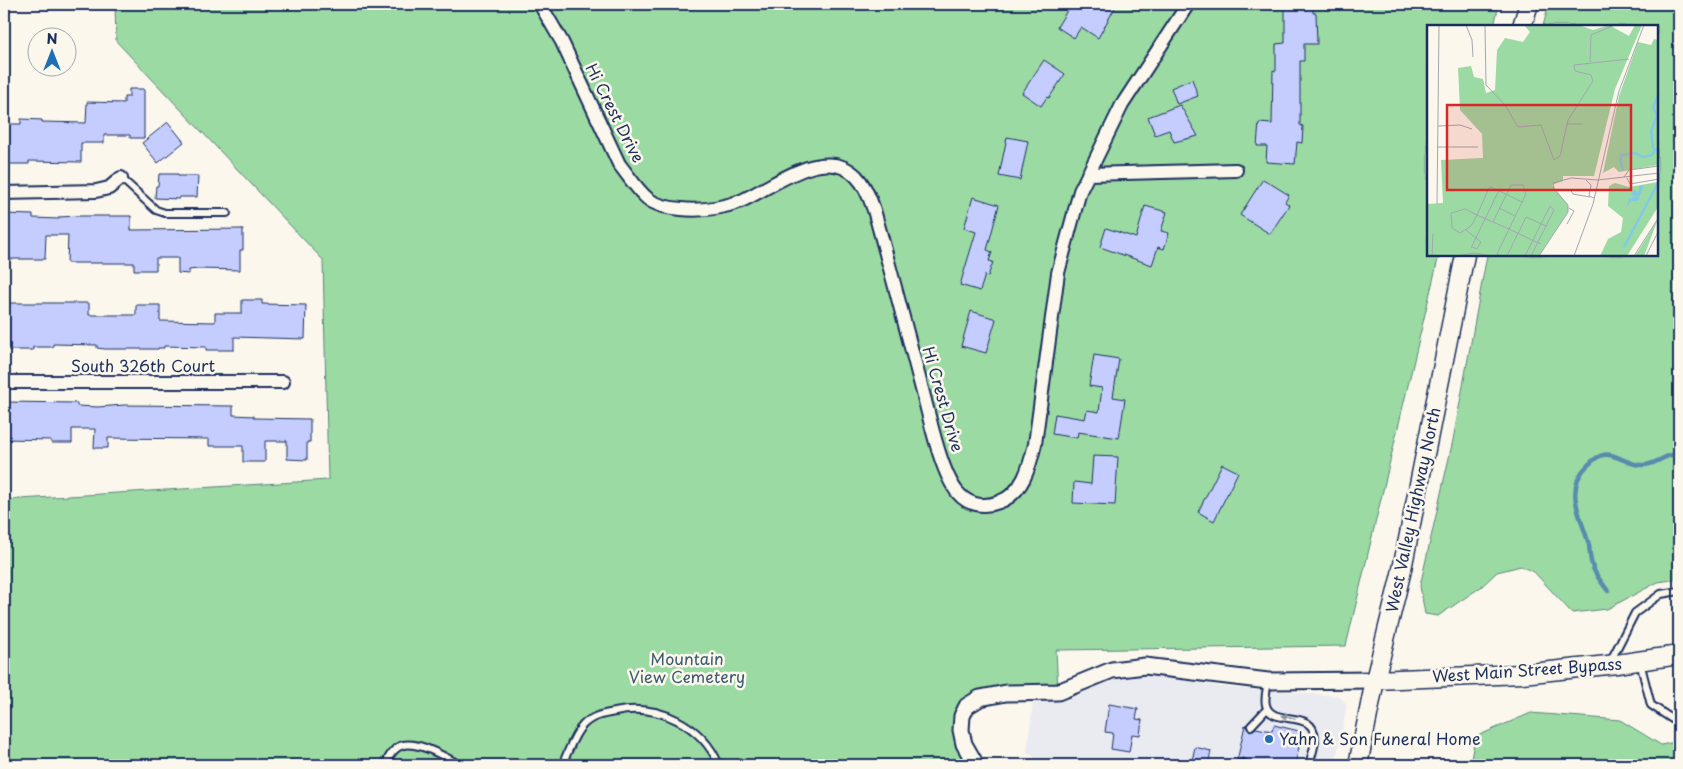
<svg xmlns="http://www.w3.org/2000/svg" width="1683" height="769" viewBox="0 0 1683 769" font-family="'Playpen Sans',sans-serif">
<rect width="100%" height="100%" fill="#fbf7ec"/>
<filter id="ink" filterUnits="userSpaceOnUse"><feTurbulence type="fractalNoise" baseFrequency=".02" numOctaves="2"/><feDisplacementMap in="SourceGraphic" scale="10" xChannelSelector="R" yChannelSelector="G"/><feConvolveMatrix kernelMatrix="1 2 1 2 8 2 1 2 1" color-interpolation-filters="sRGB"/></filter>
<g filter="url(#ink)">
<path fill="#eaeaf1" d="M1131,675l35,2 56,10 117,9 8,9 -12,60h-291l-17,-13 6,-49 32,-3 27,-13z"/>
<path fill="#9cdaa3" stroke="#5c8480" d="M115,4h1384l-5,22h-66v229h11l-93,391 -290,4 2,42 -78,6 -18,18 14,49h-972v-265l324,-20 -5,-220 -207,-219z
M1549,4h130v575l-21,3 -51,27 -35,4 -37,-40 -14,-7 -24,6 -16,15 -43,29 -13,-2 -5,-28 33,-146 34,-185h170v-229h-114z
M1531,713l89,7 41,25 18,-4v24h-209l5,-28z"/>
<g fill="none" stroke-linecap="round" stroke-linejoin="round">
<path stroke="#598cae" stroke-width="4.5" d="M1608,591c-5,-7 -12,-15 -15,-23 -3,-7 -3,-15 -4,-23 -7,-27 -26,-55 -2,-79 4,-4 10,-10 16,-11 12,-3 26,11 40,10 14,0 22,-12 36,-11"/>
</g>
<path fill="#c4cdfe" stroke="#1b2f5e" d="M1071,4h46l-19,34 -17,-11 -7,11 -17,-11z
M1285,4h28v9h3l1,31h-13v17h-4v64l3,1 -1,17 -5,-1 -2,22 -29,-2 1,-16h-10l2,-23 13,1 1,-54 3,1v-27l9,-1z
M1044,60l21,14 -16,24 -2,-1 -6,9 -19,-13z
M1192,79l6,17 -21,8 -6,-16z
M129,89h15v49h-14v-3h-26v8h-23v19l-52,-1v3h-25v-40h17v-5l21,1v2l44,1 1,-21 37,1v-6h5z
M1180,105l18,31 -24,6 -5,-12 -14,5 -7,-18z
M168,122l16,20 -26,21 -16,-20z
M1007,137l21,4 -8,39 -21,-4z
M159,174h19v2h20l-1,21h-17l-1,2 -24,-1 1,-12h2z
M1263,179l26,16 -4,7 4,3 -19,29 -30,-19z
M973,197l26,8 -12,45 5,2 -3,9 4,1 -5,14 -3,-1 -5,16 -20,-6 16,-53 -12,-4z
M1145,206l22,6 -6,19 8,2 -5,16 -6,-2 -6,18 -52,-18 6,-19 30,10z
M4,214l29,1v3l26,1v-2l18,-1h54v14l112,-1v21h-3v20l-42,-1 -9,1v4l-11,-1v-15h-22v12h-22v-7h-67l1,-28h-22l-1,24h-41z
M242,300h20v4l44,1 -1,34 -71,-2v13h-28v-3l-42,-1v2h-6v1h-53l-8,-1v-3l-44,-1v3h-20v3h-29v-47h85v12h47v-10h24v16l55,1v-9h27z
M971,311l25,8 -10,34 -25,-7z
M1094,355l25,4 -6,38 12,2 -6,39 -41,-6 -1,6 -25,-4 3,-20 30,5 2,-9 12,2 3,-24 -13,-2z
M4,402l73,1v3l21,1 26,-2 109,1v9l21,1v2l56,1v23h-3v18l-20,-1v-18h-22v21h-22v-16h-34v-7l-101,-1v10h-14l1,-19h-23v14h-21v-3l-47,-1z
M1093,456l25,1 -3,48 -42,-2 1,-21 17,2z
M1222,464l16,8 -24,49 -16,-9z
M1109,704l29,5 -2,10 6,1 -2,15 -8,-1 -3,18 -18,-3 2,-16 -8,-1z
M1245,725l5,6 6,-3 16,3 2,-6 25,6 -3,15 3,1 -4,18h-41l-6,-1 -1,-4 -4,-2 -6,3z
M1195,747l16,4 -3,14h-17z"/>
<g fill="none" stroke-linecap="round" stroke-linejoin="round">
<g stroke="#1b2f5e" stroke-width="10">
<path id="service" d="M121,178l35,32 9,3h62
M1610,662l25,-49 26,-19 18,-3
M1640,662l11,43 21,14 7,-2
M1268,681c-1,8 -4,17 -2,24 6,23 48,2 49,34 0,8 -4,18 -6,26
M1251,726l16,-17
M385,765c3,-7 9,-18 18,-20 17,-4 43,13 58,20
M562,765c6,-12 11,-30 21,-40 9,-9 20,-11 32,-13 42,-9 87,12 104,53
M1243,765v-2"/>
</g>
<g stroke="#1b2f5e" stroke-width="16">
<path id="minor" d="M540,4l22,38 57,122c9,11 18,26 29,35 9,7 22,9 33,10 20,2 41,-1 60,-8 32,-14 83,-57 115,-25 9,9 14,22 18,34 17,61 33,122 49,183 7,26 18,80 35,100 10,12 26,15 41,9 24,-8 31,-37 36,-58l23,-171 22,-82 42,-86 66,-101
M1088,174l148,-4
M4,193l92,-2 13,-3 12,-10
M4,382h279"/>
</g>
<g stroke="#1b2f5e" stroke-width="19">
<path id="tertiary" d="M976,765l-12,-21 -3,-14 1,-14 5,-10 13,-8 26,-5 52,-1 54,-22 33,-4 123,15 107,-1"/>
</g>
<g stroke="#1b2f5e" stroke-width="21">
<path id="secondary" d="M1522,26l7,-22
M1375,680l147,-6 95,-10 62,-9
M1358,765l17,-85 26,-106 64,-319"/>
</g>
<use href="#service" stroke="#fbf7ec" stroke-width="6"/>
<use href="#minor" stroke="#fbf7ec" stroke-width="12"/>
<use href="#tertiary" stroke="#fbf7ec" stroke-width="15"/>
<use href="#secondary" stroke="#fbf7ec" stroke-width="18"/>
</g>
<defs><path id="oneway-solid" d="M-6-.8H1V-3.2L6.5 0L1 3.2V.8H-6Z" transform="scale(1.25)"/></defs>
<use fill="#8b93a5" href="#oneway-solid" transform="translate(1288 717) rotate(-168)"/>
</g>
<circle fill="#1f6fb2" stroke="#fbf7ec" stroke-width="2" cx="1269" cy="739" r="5"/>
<g text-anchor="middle" stroke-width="5" stroke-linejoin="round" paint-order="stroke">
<g font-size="16" fill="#1b2f5e" stroke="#fbf7ec">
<text transform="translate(615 113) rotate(63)" y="6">Hi Crest Drive</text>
<text x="143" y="372">South 326th Court</text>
<text transform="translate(943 399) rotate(74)" y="6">Hi Crest Drive</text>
<text transform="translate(1413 510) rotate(-78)" y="6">West Valley Highway North</text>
<text transform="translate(1527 670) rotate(-4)" y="6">West Main Street Bypass</text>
</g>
<g font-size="16" fill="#3b5a6f" stroke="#fbf7ec">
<text x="687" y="665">Mountain<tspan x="687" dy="18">View Cemetery</tspan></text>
</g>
<g font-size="16" fill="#1b2f5e" stroke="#fbf7ec" text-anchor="start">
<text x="1279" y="745">Yahn &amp; Son Funeral Home</text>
</g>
</g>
<g transform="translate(1427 25)">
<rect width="231" height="231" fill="#fbf7ec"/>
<path d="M97,0h55l14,5 16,-5 20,11 6,-11h7l-27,64 -21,87h-31v5l-11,4 16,20v7l-29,44h-112v-52l16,-1 -2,-43 42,-2 -1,-24 -22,-24 -2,-42 13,-2 3,11 9,2 3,14 9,-3 2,-40 8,-12 18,4 7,-10zM227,14l4,1v125l-39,7 -5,-5 -11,6 16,-77 19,-54 13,3zM231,157v25l-31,49h-27l8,-17 13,-7 2,-14 -15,-12 1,-20 6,-3 14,4zM231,194l-14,37h-9z" fill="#9cdaa3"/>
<path d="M217,160l-6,16h-7l-5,7 3,-10 6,-1 -4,-3 3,-5 5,4v-7z" fill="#82cae3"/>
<path fill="none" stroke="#82cae3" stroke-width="2.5" d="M232,68l-6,14 4,9 -6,15 2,17 6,3M196,145l-3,-10 2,-5 13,-2 8,4 9,-2 3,-5M197,222l35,-66"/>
<path fill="none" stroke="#a1a7b3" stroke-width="1" d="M39,0l6,15 1,17M58,0l1,60 19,20 13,22 23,-2 13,35 6,-4 8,-36 25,-39 -2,-6 -16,-4 -1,-6 55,-6M163,37l1,-27 24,-10M139,99h16M11,101l22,-1 12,4M10,122h41M197,152l5,-7 30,-4M200,153l3,6 29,-5M159,155l5,5 -2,11 5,2M171,155l61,-7M143,164l3,5 17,3M95,177l-31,-15 -2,1 -12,27 -4,8 -2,3 -11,7 -8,-5 -1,-15 14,-4 12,6 32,14 23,11 9,4M10,179l2,-179M72,183l16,8M66,197l18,-37h12l3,9 -29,60 3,2M140,199l7,-13 -5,-3M39,205l15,12 -4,7 -5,-2M91,209l8,-17 20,9M44,223l28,-58M5,231l1,-22M30,231l18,-3 16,3M80,231l11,-23M98,231l25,-50 4,4 -23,46M112,231l29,-44v-7l-14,-16 -1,-6 18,-5 27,2M147,231l19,-52 26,-113 25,-66M207,231l25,-39M219,231l13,-26"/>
<path fill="#d62828" fill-opacity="0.15" stroke="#d62828" stroke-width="2.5" d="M20,80h184v85h-184z"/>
<rect width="231" height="231" fill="none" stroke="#1b2f5e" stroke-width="2.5"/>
</g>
<rect width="1683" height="769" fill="none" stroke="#fbf7ec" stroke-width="20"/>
<rect x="10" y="10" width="1663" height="749" fill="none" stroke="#1b2f5e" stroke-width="2" filter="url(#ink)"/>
<g transform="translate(52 52)"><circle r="24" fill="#fbf7ec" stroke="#a1a7b3"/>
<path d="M0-4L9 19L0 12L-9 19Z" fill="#1f6fb2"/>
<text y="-8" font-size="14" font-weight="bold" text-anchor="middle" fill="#1b2f5e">N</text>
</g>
</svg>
